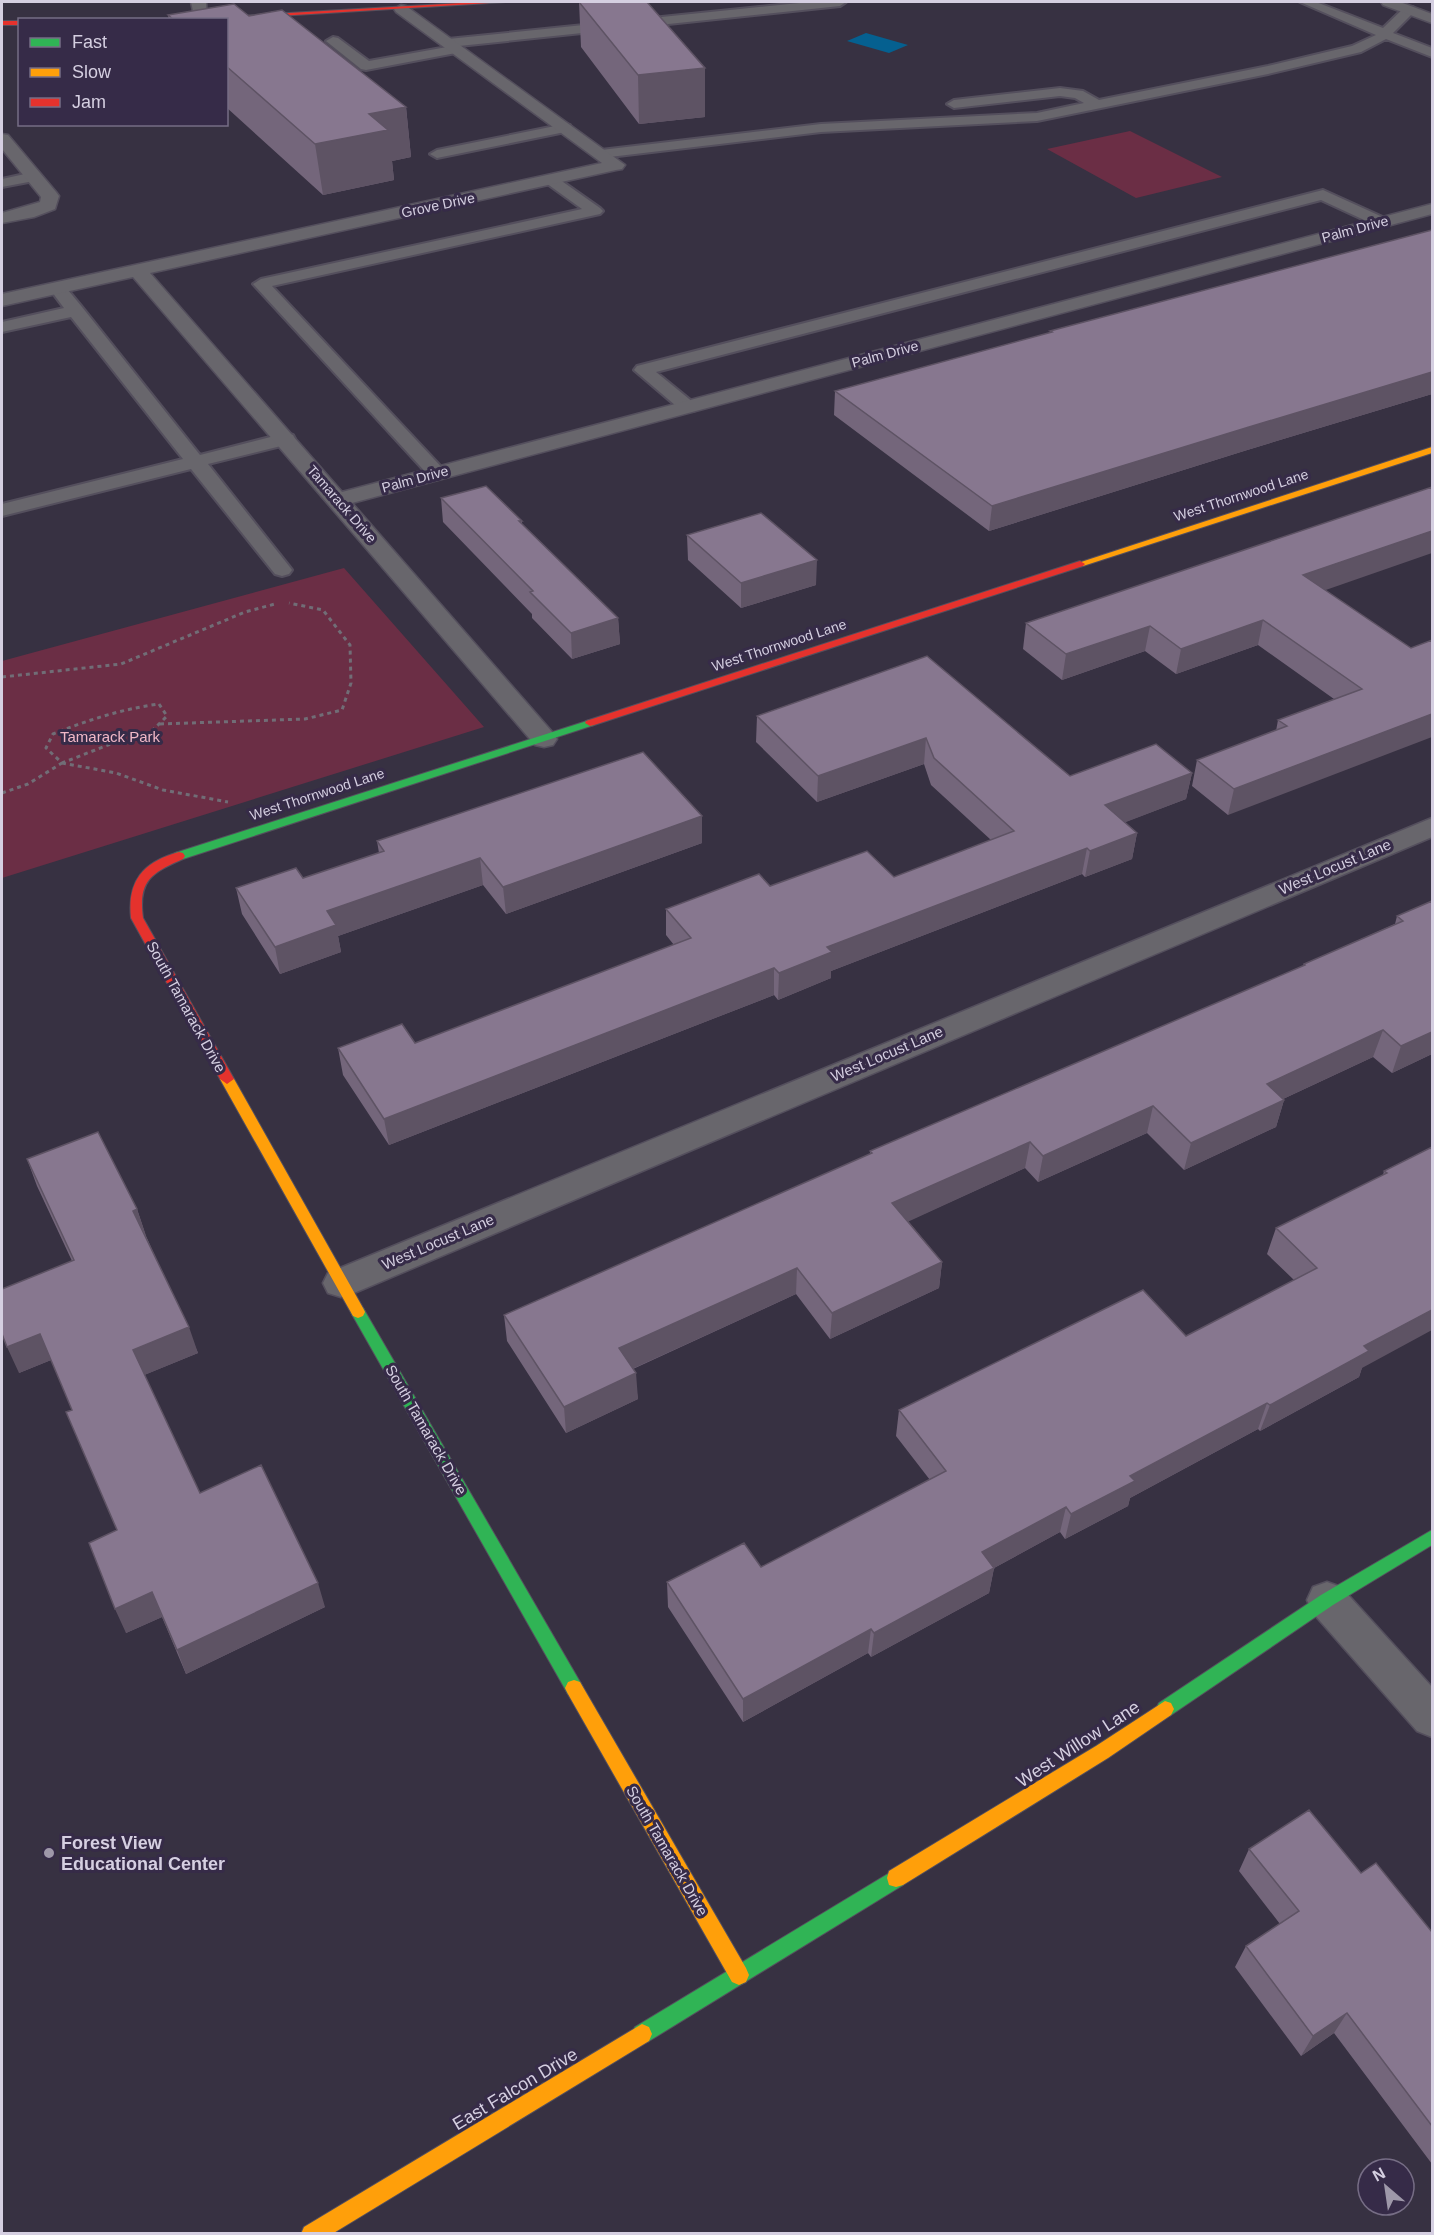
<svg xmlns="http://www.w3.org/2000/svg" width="1434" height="2235" viewBox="0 0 1434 2235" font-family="Helvetica,sans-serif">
<rect width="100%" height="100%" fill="#373142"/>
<path fill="#6b2e45" d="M1130,131l92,46 -86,21 -89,-49z
M344,568l140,159 -482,151v-217z"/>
<path fill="#056090" d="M866,33l42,12 -19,8 -42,-12z"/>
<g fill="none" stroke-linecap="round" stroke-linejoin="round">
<g stroke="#544f5d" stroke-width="4">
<path id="lane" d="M809,2h37l-6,4 -381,40 4,3 -2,3 -95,18 -5,-1 -35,-28 7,-4 5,1 31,23 78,-14 -6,-4 7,-4z
M1300,2h16l67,26 22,-21h8l2,3 -2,3 -20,20 39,15v9l-46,-18 -25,13 -93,22 -231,47 -216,11 -220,26 -7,-4 7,-4 220,-26 216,-11 47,-10 -9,-5 -15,-2 -106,12 -7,-4 7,-4 106,-12 23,3 16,9 169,-34 84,-20 24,-11z
M565,124l5,1 2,3 -2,3 -133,27 -7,-4 7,-4z
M34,172l5,2 3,3 -3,3 -37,7v-8z
M551,175l5,2 44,31 3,3 -3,3 -328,72 175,187 -3,4h-14l-177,-193 8,-5 321,-70 -36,-26 -3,-3z
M1323,190l64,29 2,3 -2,3h-12l-54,-25 -665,172 38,31 3,4 -3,4h-12l-48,-41 3,-4z
M57,283l6,1 19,23 118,148 86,-22 7,2 2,4 -2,4 -85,21 81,102 3,4 -3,4 -7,2 -7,-2 -84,-105 -189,47v-12l181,-45 -112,-142 -69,15v-10l62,-14 -15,-20z"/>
</g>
<g stroke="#544f5d" stroke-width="3">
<path id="street" d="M191,2h15l1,18h-12z
M1381,2h19l32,12v9l-49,-18z
M401,5l5,1 219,159 -3,4 -6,1 -466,103 192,219 1090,-288v10l-1080,289 201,230 4,6 -4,6 -9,2 -9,-2 -402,-468 -131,29v-12l600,-131 -206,-151 -2,-3z
M2,134l6,1 48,57 3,4 -4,13 -21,8 -32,6v-10l38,-11 1,-5 -39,-48z
M1432,818v19l-1078,456 -13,4 -13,-4 -5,-10 5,-10z
M1327,1582l14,5 91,100v50l-15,-6 -104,-118 -6,-13 6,-13z"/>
</g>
<g stroke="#544f5d" stroke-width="2">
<path id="fast" d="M590,720l5,3 -1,2 -411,134h-8l-2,-3 2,-3z
M358,1306l5,2 217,374 3,6 -3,6 -6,2 -6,-2 -215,-378 -2,-4 2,-4z
M1432,1530v15l-99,60 -162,110 -6,2 -6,-2 -3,-6 3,-6 162,-108z
M896,1869l7,2 2,7 -2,7 -254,156 -7,3 -7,-3 -3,-7 3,-7z"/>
</g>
<g stroke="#544f5d" stroke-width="2">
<path id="slow" d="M1432,447v6l-349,113 -8,-2z
M227,1074l7,5 129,229 2,4 -2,4 -5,2 -5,-2 -133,-237z
M574,1680l6,2 166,286 3,7 -3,7 -7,3 -7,-3 -164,-288 -3,-6 3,-6z
M1165,1701l6,2 3,6 -3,6 -63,43 -205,127 -7,2 -7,-2 -2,-7 2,-7 207,-125z
M642,2024l7,3 3,7 -3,7 -317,193h-31l3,-7z"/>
</g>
<g stroke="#544f5d" stroke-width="2">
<path id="jam" d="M479,2h27l-292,18h-46z
M2,21h18v4h-18z
M1080,561l5,3 -2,2 -489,159 -4,1 -5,-3 1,-2z
M179,852l4,1 2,3 -2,3c-32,14 -45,22 -40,59l91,161 -7,5 -7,-5 -89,-161c-4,-37 12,-56 48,-66z"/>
</g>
<path stroke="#716d76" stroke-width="3" stroke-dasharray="4 4" stroke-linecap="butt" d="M2,677l119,-13 124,-52 30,-8
M159,704l8,12 -17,17 -42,12 -46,18 -16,-15 7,-14c35,-14 69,-25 106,-30z
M160,724l145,-5 37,-9 9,-27 -1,-38 -27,-35 -34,-7
M62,763l54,10 47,17 65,12
M2,793l26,-9 34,-21"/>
<use href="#lane" fill="#68666c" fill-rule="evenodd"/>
<use href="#street" fill="#68666c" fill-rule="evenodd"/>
<use href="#fast" fill="#30b455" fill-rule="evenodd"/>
<use href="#slow" fill="#ff9f0a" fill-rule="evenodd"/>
<use href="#jam" fill="#e5322d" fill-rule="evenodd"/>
</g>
<path fill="#74667b" d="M579,2h68l58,66v49l-66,7 -58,-77z
M234,4l15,12 33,-6 124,97 5,50 -19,4 2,19 -71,15 -97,-88v-87h-57l-1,-5z
M1432,230v164l-188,57 -255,80 -155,-116 1,-24 215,-58v-2z
M441,498l81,23v4l96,93 2,26 -48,15 -40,-41v-4l-89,-92z
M687,535l129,50 -75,23 -53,-48z
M1325,590l86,58 -183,167 -36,-29 5,-26 79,-29 2,-11 56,-21 -76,-54 -82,29 -31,-23 -83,29 -39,-31 3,-26z
M927,656l143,120 122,-3 -6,26 -61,23 12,11 -5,26 -47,18 -3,-3 -251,97v7l-53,22 -4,-5 -385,150 -46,-70 -5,-27 77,-5 259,-98 -8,-10v-26l104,-23 124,-9 97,-37 -60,-55 -7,-21 -107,38 -61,-60 1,-26z
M377,841l325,2 -196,71 -23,-29 -145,51 3,16 -61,22 -38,-60 -6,-26 67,-10 76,-25z
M1432,901v153l-40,19 -19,-16 -90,42 1,1 -8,27 -92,43 -37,-37 -109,49 -13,-14 -117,53 34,41 -3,26 -109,51 -34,-45 -163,75 5,30 -72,34 -59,-92 -3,-26 366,-161v-3l433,-185 1,-2 91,-40 2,-8z
M1432,1147l-73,230 -99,54 -2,-2 -128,69 -2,8 -63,33 -5,-7 -66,36 -5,25 -118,64 -3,-4 -125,69 -75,-115 -1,-25 94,-15 169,-87 -34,-44 3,-26 287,-74 108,-56 -27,-26 9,-26 107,-53 1,-4z
M27,1159l110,50 9,27 52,117 -54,22 56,118 125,114 -139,67 -24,-57 -36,16 -9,-103 -45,-120 -21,-50 -32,13 53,-112 -35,-75z
M1249,1849l112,24 71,59v232l-98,-131 -33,23 -66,-89 11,-21 34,-22 -41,-53z"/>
<path fill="#5e5364" d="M705,68v49l-66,7 -1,-49z
M406,107l5,50 -19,4 2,19 -71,15 -8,-51 54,-30z
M1432,372v22l-188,57 -255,80 3,-25 257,-79z
M1432,531v22l-135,47 6,-25z
M817,560l-1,25 -75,23v-25z
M618,618l2,26 -48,15 -1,-26z
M1263,620l-5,25 -82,29 5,-25z
M1150,626l-5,25 -83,29 4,-26z
M1432,714v23l-204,78 6,-26z
M926,738l-2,26 -107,38 1,-26z
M1192,773l-6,26 -86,33 5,-27z
M702,816v27l-196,71 -3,-27z
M1137,833l-5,26 -47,18 5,-26z
M1087,848l-5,26 -251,97v7l-53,22 1,-27 48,-26z
M480,858l3,27 -145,51 3,16 -61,22 -5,-27 52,-36z
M774,968v27l-385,150 -5,-26z
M1383,1030l-10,27 -114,53 8,-26z
M1432,1032v22l-40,19 9,-27z
M1284,1100l-8,27 -92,43 7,-27z
M1153,1106l-6,27 -109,49 5,-26z
M1030,1142l-5,26 -135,62 2,-27z
M137,1209l9,27 -13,-25z
M942,1262l-3,26 -109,51 2,-26z
M797,1268l-1,26 -175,80 -2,-26z
M1432,1310v20l-70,38 -3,9 -99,54 10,-26 94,-59z
M189,1327l9,26 -56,23 -9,-26z
M40,1334l11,26 -32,13 -12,-26z
M636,1373l2,26 -72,34 -2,-26z
M1267,1403l-9,26 -128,69 -2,8 -63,33 6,-25 59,-38z
M1066,1507l-6,25 -66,36 -5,25 -118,64 3,-24 108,-81z
M318,1583l7,24 -139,67 -9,-24z
M152,1592l10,25 -36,16 -11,-24z
M871,1629l-3,24 -125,69v-23z
M1347,2013l-13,20 -33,23 12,-20z"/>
<path fill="#87778f" stroke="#5e5364" stroke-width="1.5" d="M579,2h68l58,66 -67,7z
M234,4l15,12 33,-6 124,97 -37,7 19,16 -73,14 -89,-78v-46h-52l-6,-5z
M1432,230v142l-183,55 -257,79 -157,-115 217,-59 -2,-1z
M486,486l36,35h-3l99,97 -47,15 -41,-41 3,-1 -92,-93z
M1432,487v44l-129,44 108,73 21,-8v74l-198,75 -37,-29 90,-34 -9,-6 84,-31 -99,-69 -82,29 -31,-23 -84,28 -40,-31z
M761,513l56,47 -76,23 -54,-48z
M927,656l143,120 86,-32 36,29 -87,32 32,28 -47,18 -3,-3 -260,99 5,5 -53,21 -5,-5 -390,151 -46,-71 64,-24 13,19 276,-105 -25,-29 93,-35 11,12 97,-35 27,26 120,-46 -80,-73 -8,-20 -108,38 -61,-60z
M643,752l59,64 -199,71 -23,-29 -153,53 9,14 -61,22 -39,-59 60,-20 7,10 81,-27 -7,-10z
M1432,901v131l-31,14 -18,-16 -116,54 17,16 -93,43 -38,-37 -110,50 -13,-14 -138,61 50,59 -110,51 -35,-45 -178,80 17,25 -72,34 -60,-92 368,-162 -2,-2 435,-186 -1,-1 99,-43 -6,-5z
M98,1132l39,77 -4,2 56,116 -56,23 67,143 61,-28 57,118 -141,67 -25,-58 -37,17 -26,-66 28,-13 -51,-118 6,-2 -32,-76 -33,13 -5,-13v-45l72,-29 -47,-101z
M1432,1147v163l-68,36 5,5 -99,54 -3,-2 -137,73 5,5 -64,33 -5,-7 -84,45 12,16 -120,65 -3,-4 -128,70 -76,-117 77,-39 17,24 185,-96 -47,-61 244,-120 43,46 131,-68 -41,-40 111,-55 -3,-2z
M1309,1810l52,63 15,-10 56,69v194l-85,-113 -34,23 -67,-90 53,-35 -50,-62z"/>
<circle fill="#9e98a9" stroke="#362b48" stroke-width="2" cx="49" cy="1853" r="6"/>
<g text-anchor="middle" stroke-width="6" stroke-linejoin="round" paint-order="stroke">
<g font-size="14" fill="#d5cfe1" stroke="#362b48">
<text transform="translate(438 205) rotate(-12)" y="5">Grove Drive</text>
<text transform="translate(1355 229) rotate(-15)" y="5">Palm Drive</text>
<text transform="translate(885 354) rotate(-15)" y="5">Palm Drive</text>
<text transform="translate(415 479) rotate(-15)" y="5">Palm Drive</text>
<text transform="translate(1241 495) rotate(-18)" y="5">West Thornwood Lane</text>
<text transform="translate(342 504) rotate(49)" y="5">Tamarack Drive</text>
<text transform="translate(779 645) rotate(-18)" y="5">West Thornwood Lane</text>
<text transform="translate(317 794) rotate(-18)" y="5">West Thornwood Lane</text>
</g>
<g font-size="15" fill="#f1b8c7" stroke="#362b48">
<text x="110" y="742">Tamarack Park</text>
</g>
<g font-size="15" fill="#d5cfe1" stroke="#362b48">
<text transform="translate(1335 867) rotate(-23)" y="5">West Locust Lane</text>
<text transform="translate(186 1007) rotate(61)" y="5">South Tamarack Drive</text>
<text transform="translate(887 1054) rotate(-23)" y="5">West Locust Lane</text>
<text transform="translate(438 1242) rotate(-23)" y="5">West Locust Lane</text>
<text transform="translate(426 1430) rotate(60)" y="5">South Tamarack Drive</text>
<text transform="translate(667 1851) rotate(60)" y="5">South Tamarack Drive</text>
</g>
<g font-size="18" fill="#d5cfe1" stroke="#362b48">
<text transform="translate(1078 1744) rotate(-33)" y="6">West Willow Lane</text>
<text transform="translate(515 2089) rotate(-31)" y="6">East Falcon Drive</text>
</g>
<g font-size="18" font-weight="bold" fill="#d5cfe1" stroke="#362b48" text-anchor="start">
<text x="61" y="1849">Forest View<tspan x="61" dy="21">Educational Center</tspan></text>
</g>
</g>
<rect width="1434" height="2235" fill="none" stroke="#d5cfe1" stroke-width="6"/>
<rect x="18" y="18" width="210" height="108" fill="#362b48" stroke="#766d85" stroke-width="1.5"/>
<rect x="30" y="38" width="30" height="9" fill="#30b455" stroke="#766d85" stroke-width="1.5"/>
<text x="72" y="48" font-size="18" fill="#d5cfe1">Fast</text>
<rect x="30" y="68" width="30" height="9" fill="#ff9f0a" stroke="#766d85" stroke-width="1.5"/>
<text x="72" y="78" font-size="18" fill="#d5cfe1">Slow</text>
<rect x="30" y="98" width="30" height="9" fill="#e5322d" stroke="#766d85" stroke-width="1.5"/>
<text x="72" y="108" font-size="18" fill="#d5cfe1">Jam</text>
<g transform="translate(1386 2187) rotate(331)"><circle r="28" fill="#362b48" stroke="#766d85" stroke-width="1.5"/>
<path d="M0-4.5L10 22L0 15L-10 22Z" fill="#9e98a9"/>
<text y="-9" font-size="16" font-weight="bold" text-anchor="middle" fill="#d5cfe1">N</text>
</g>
</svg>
